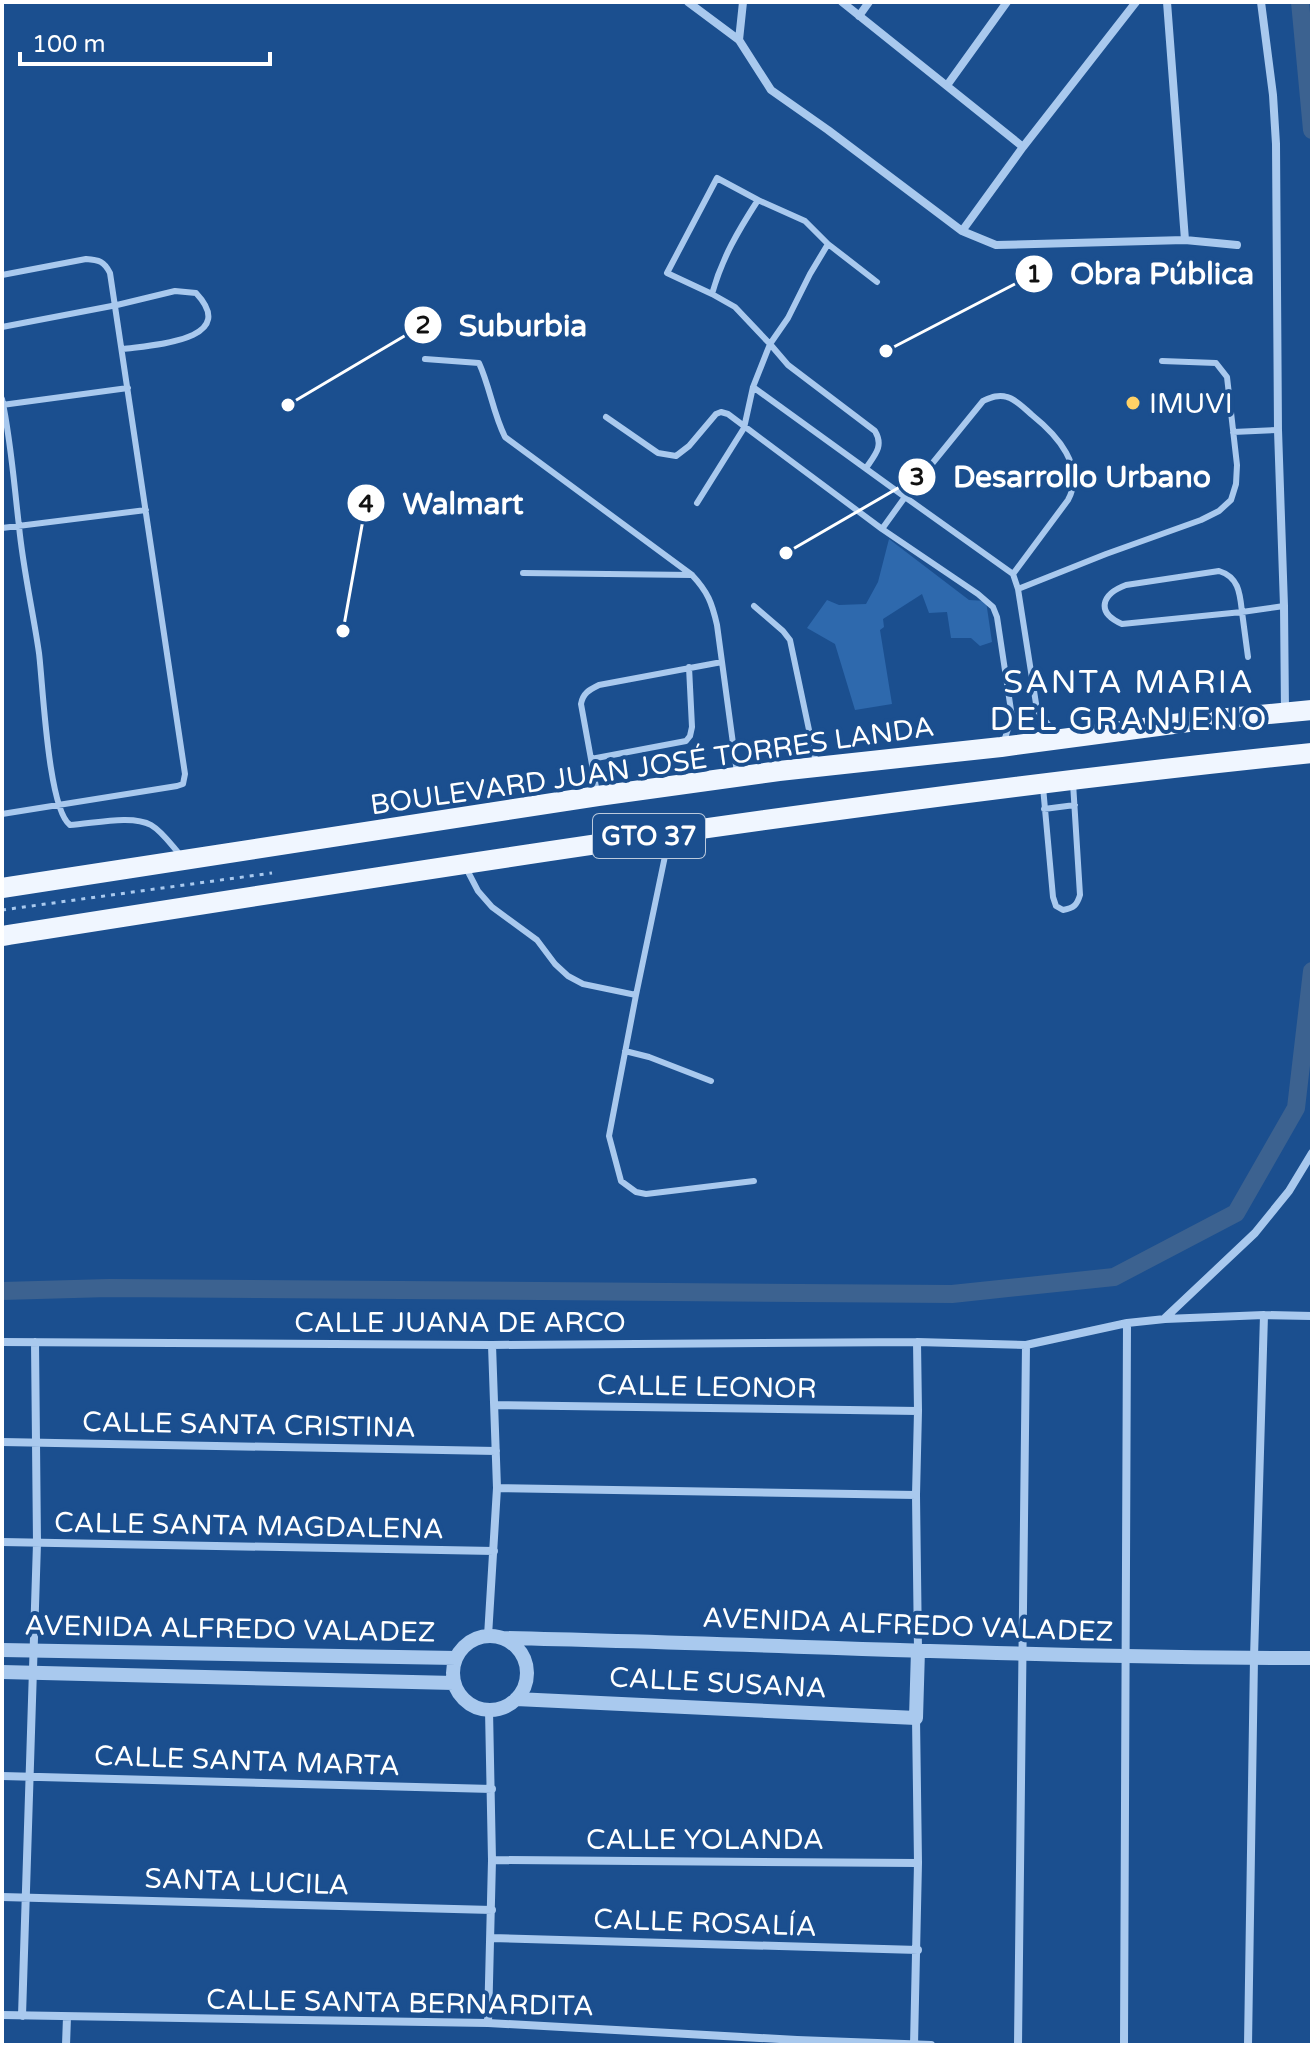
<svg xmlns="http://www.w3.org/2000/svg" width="1314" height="2047" viewBox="0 0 1314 2047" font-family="'Varela Round',sans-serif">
<rect width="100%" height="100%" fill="#1b4f8f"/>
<path fill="#2e69ad" d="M889,539l80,61 17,1 6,41 -12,4 -9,-8h-20l-4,-26 -18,1 -7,-19 -39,25 1,8 -4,3 12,74 -37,6 -20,-66 -28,-16 20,-28 12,5 27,-1 12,-22z"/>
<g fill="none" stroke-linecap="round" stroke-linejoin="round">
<path stroke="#3c6290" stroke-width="18" d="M1300,2l12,128
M2,1291l107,-3 843,6 162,-17 122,-64 60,-105 16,-137"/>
<path stroke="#a9c9ee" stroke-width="3" stroke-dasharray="4 6" stroke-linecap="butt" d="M2,910l270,-37"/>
<path stroke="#a9c9ee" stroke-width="6" d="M828,244l-18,30 -22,44 -18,26 18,21 87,66c9,15 0,24 -9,37
M2,275l84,-16c13,1 18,2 24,14l75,501 -2,10 -6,2 -175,28
M712,294l-45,-21 50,-95 41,22
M2,327l115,-22 58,-14 21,2c45,48 -45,52 -73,56
M425,359l54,4c11,24 14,50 26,74l187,138c16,17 20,28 25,50l20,148
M753,387l152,110 78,-96c7,-3 15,-7 24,-4 9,2 18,12 25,18 25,20 54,52 36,85l-55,74
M2,399c9,42 12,85 17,127 4,43 14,85 20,127 4,32 9,156 31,172 22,-1 62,-11 81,0 12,7 21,21 31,32
M2,405l126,-17
M606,417l52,36 18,3 13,-10 27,-32 5,-2 7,2 154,115
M1233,432l45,-2
M697,503l47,-75 9,-41 17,-43 -35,-37 -23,-13c10,-36 26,-63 46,-94l47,21 23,23 49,38
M2,528l144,-18
M523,573l169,2
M1018,589l88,-35 95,-34 18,-9 12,-11 5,-16 1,-19 -10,-88 -11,-14 -54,-2
M754,606l29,25 7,9 26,123
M1248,657l-6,-45 -120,12c-27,-12 -20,-30 4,-39l93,-14c20,6 21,23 23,41l42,-6
M689,667l3,60 -2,9 -4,5 -95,18 -10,-55c2,-11 8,-14 18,-19l123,-23
M1004,741l8,-24 -15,-100 -4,-10 -15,-13 -96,-65 23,-32 108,77 5,15 19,121 20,26
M591,759l6,34
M1043,787l10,110 3,9 7,4c11,-2 14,-5 17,-15l-7,-112
M1044,809l31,-4
M669,837l-33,158 -27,141 12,45 15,11 10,2 108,-13
M465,866l13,25 14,16 45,33 18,24 13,12 15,8 53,11
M625,1051l24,6 62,24"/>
<path stroke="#a9c9ee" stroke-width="8" d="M688,2l51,38 32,50 57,40 134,101 34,14 189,-5 52,5
M842,2l181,145
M1167,2l18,238
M1261,2l12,93 3,49 2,286 6,176 1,106
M859,16l10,-14
M739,40l4,-38
M948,84l59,-82
M962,231l61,-84 113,-145
M1165,1318l90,-85 34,-42 23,-38
M2,1342l490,3 425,-3 109,3 101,-22 38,-4 99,-4 48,1
M917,1342l1,69 -2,84 2,155
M495,1405l423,6
M2,1442l494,9
M497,1488l419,7
M2,1542l492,9
M488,1636l9,-148 -5,-143
M2,1776l490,13
M492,1860l426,3
M2,1897l490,13
M491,1938l427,12
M2,2015l486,8 309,17 134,5
M22,2016l15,-473 -2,-201
M488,2023l4,-163 -3,-150
M66,2045l1,-28
M914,2045l4,-182 -2,-145
M1018,2045l8,-700
M1124,2045l3,-722
M1248,2045l6,-387 10,-343"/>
<path stroke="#a9c9ee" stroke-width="14" d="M453 1673a37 37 0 1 1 74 0a37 37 0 1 1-74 0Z
M503,1638c269,6 539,20 809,20
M2,1650l454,8
M2,1672l452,11
M516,1699l400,19 2,-68"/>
<path stroke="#f0f6ff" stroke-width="20" d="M2,888l596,-92 181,-25 222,-24 195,-26 116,-11
M2,936c436,-69 871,-138 1310,-183"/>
</g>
<circle fill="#ffd166" stroke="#1b4f8f" stroke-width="3" cx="1133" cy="403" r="8"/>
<g text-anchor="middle" stroke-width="8" stroke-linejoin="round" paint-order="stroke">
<rect fill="#1b4f8f" stroke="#bbcadd" stroke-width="2" x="593" y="814" width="112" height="44" rx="6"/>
<g font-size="26" font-weight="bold" fill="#fff">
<text x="649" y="845">GTO 37</text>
</g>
<g font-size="28" fill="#fff" stroke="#1b4f8f" text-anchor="start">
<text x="1149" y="413">IMUVI</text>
</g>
<g font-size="28" fill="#fff" stroke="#1b4f8f">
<text transform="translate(652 765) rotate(-8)" y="10">BOULEVARD JUAN JOSÉ TORRES LANDA</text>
<text x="460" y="1332">CALLE JUANA DE ARCO</text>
<text transform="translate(707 1386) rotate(1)" y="10">CALLE LEONOR</text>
<text transform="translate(249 1424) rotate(1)" y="10">CALLE SANTA CRISTINA</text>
<text transform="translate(249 1525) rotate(1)" y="10">CALLE SANTA MAGDALENA</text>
<text transform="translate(908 1624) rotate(2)" y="10">AVENIDA ALFREDO VALADEZ</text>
<text transform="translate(230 1628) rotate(1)" y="10">AVENIDA ALFREDO VALADEZ</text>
<text transform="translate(718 1682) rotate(3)" y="10">CALLE SUSANA</text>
<text transform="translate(247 1760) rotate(2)" y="10">CALLE SANTA MARTA</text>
<text x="705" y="1849">CALLE YOLANDA</text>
<text transform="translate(247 1881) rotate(2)" y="10">SANTA LUCILA</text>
<text transform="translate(705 1922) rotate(2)" y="10">CALLE ROSALÍA</text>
<text transform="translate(400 2002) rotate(1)" y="10">CALLE SANTA BERNARDITA</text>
</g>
<g font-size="32" letter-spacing="2" fill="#fff" stroke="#1b4f8f">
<text x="1129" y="693">SANTA MARIA<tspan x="1129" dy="37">DEL GRANJENO</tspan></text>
</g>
</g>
<path fill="none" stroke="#fff" stroke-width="3" d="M886 351L1034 274M288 405L423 325M786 553L917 477M343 631L366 503"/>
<g fill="#fff" stroke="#1b4f8f" stroke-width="3">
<circle cx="886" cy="351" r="8"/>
<circle cx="288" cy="405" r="8"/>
<circle cx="786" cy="553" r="8"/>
<circle cx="343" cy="631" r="8"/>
<circle cx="1034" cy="274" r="20"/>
<circle cx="423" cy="325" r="20"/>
<circle cx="917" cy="477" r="20"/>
<circle cx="366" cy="503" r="20"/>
</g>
<g font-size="24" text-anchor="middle" font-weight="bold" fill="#111">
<text x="1034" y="282">1</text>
<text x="423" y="333">2</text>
<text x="917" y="485">3</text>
<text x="366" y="512">4</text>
</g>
<g font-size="30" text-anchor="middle" font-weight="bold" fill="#fff" stroke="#1b4f8f" stroke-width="8" stroke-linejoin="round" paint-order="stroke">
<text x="1162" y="284">Obra Pública</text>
<text x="523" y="336">Suburbia</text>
<text x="1082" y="487">Desarrollo Urbano</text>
<text x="463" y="514">Walmart</text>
</g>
<rect width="1314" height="2047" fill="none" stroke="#ffffff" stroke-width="8"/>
<path d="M20 52v12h250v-12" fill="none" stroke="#ffffff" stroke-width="4"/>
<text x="32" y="52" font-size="24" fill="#ffffff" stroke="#1b4f8f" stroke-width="6" paint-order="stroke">100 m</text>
</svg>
